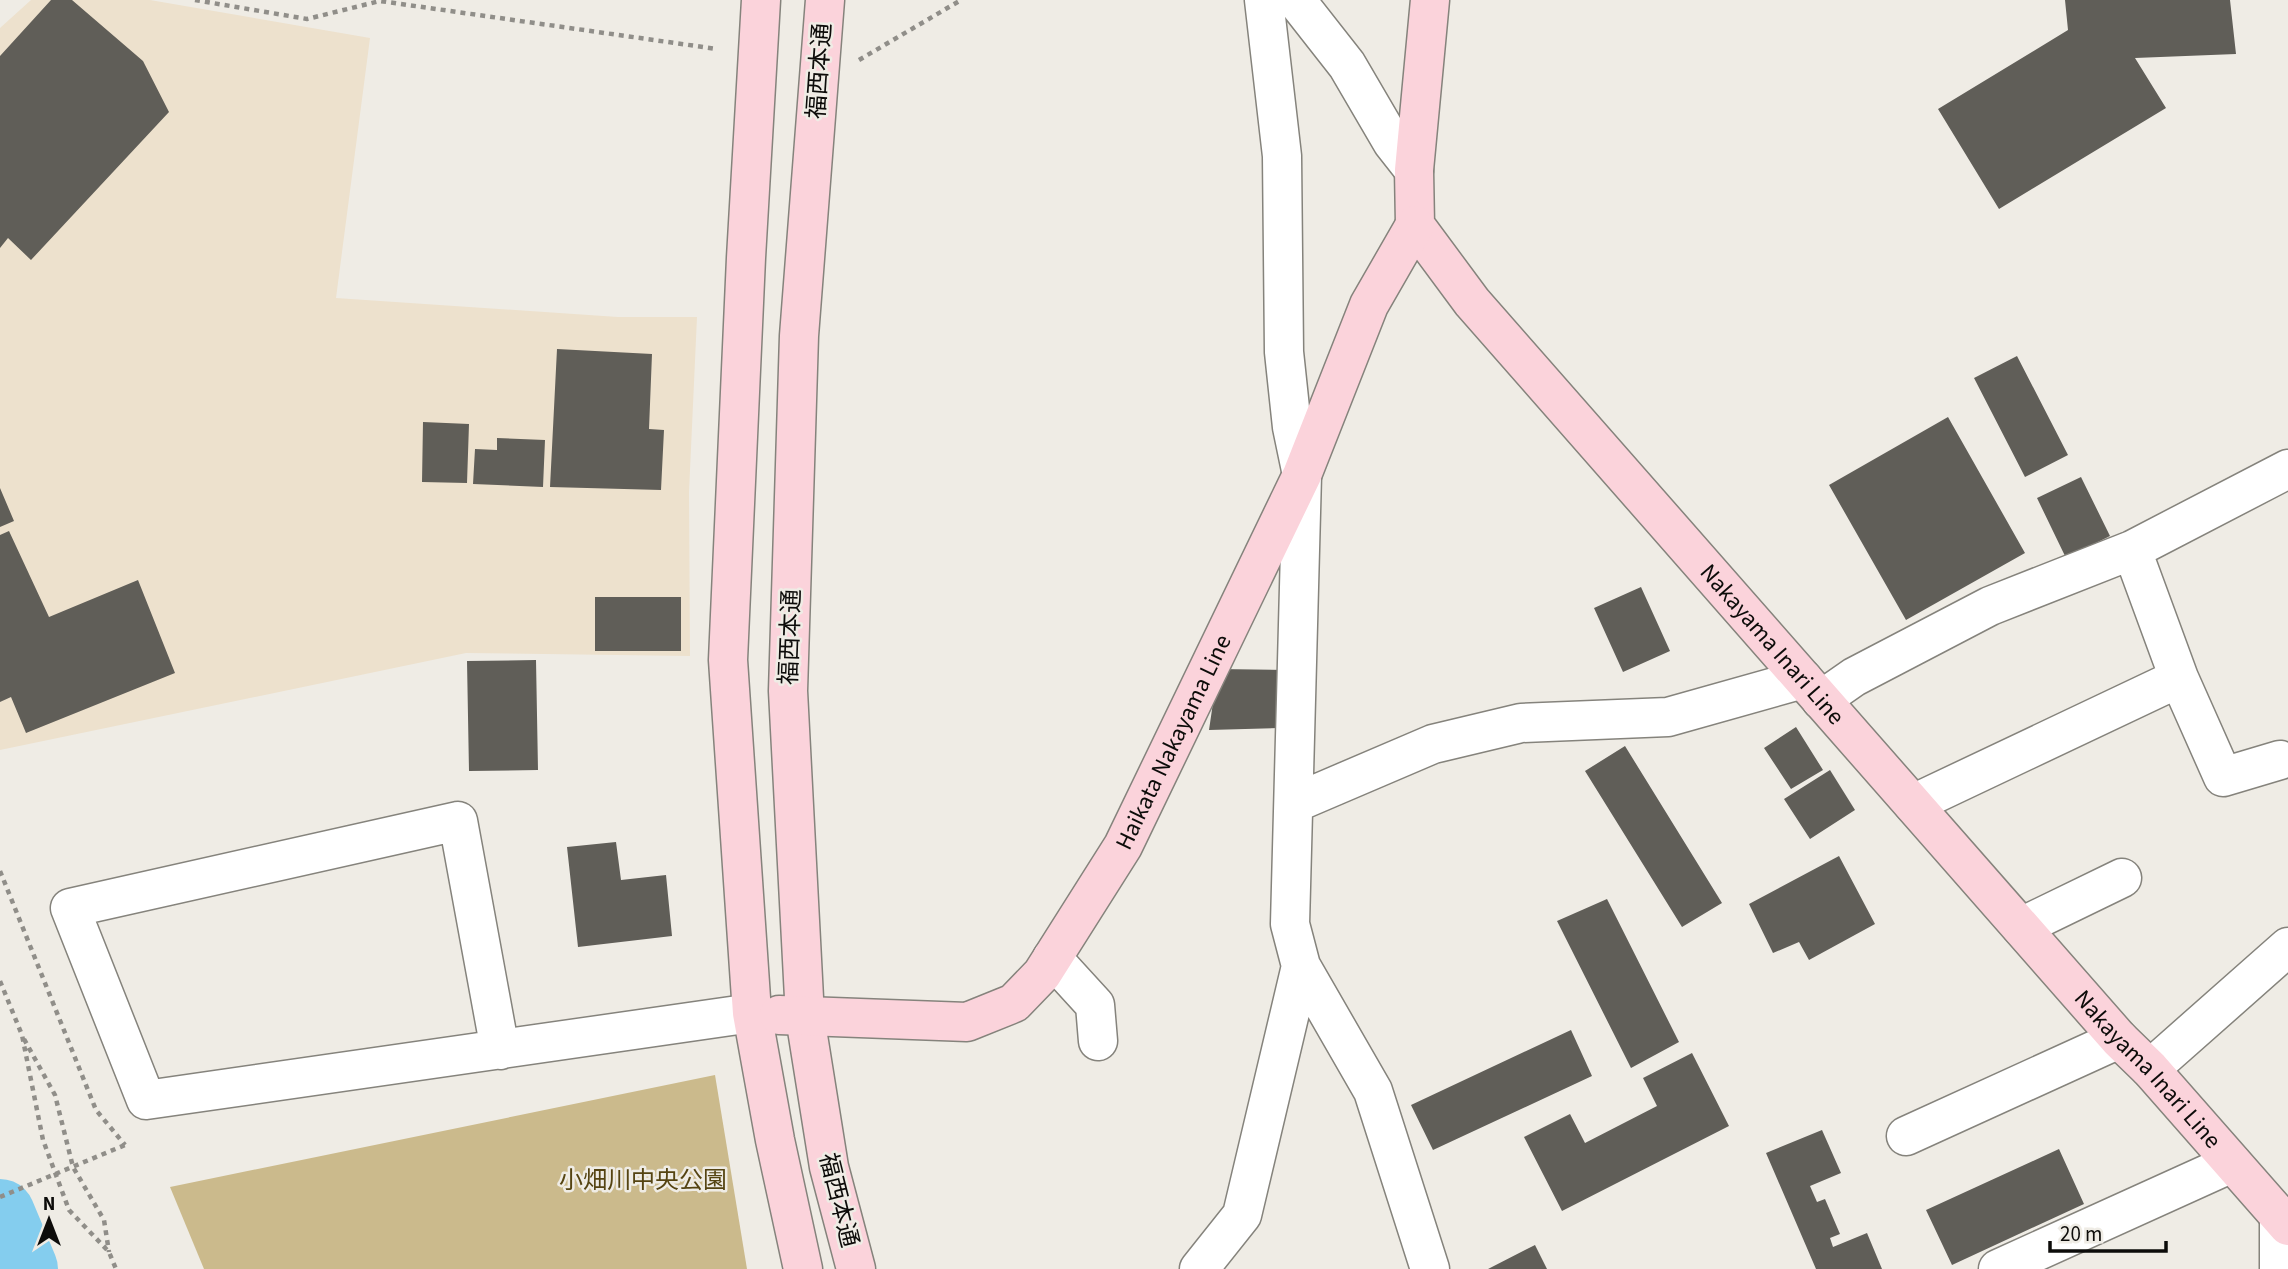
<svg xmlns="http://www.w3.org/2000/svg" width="2288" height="1269" viewBox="0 0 2288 1269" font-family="'Source Sans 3','Noto Sans JP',sans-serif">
<rect width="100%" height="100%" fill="#efece5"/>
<path fill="#ede1cd" d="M31,0h119l220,38 -34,260 282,19h79l-8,175 1,164 -224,-3 -466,97v-722z"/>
<path fill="#cbba8c" d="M715,1075l32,194h-543l-34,-82z"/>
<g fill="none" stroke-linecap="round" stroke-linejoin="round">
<path stroke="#84cdee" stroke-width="70" d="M0,1214l23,55"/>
</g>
<path fill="#605e58" d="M51,0h21l71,61 26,51 -138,148 -23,-22 -8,10v-192z
M2065,0h165l6,54 -101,4 31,50 -167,101 -61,-100 130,-79z
M557,349l95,5 -3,75 15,1 -3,60 -111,-3z
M2017,356l51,99 -43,22 -51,-99z
M1948,417l77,136 -119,67 -77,-135z
M423,422l46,2 -2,59 -45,-1z
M497,438l48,2 -2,47 -70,-3 2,-35 22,1z
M2081,477l29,59 -44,22 -29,-60z
M0,488l14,33 -14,6z
M9,531l40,86 89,-37 37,93 -149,60 -15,-36 -11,5v-167z
M1641,587l29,64 -47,21 -29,-64z
M595,597h86v54h-86z
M536,660l2,110 -69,1 -2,-110z
M1218,669l69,1 -8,58 -70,2z
M1796,727l27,43 -32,19 -27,-41z
M1625,746l97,157 -40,24 -97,-156z
M1830,770l25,40 -45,29 -26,-40z
M616,842l5,38 45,-5 6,61 -94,11 -11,-100z
M1839,856l36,68 -66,36 -10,-18 -26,11 -24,-49z
M1607,899l72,143 -48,26 -74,-147z
M1571,1030l21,46 -159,74 -22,-45z
M1692,1053l37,73 -167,85 -38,-74 46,-23 15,29 72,-37 -14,-28z
M1822,1130l19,43 -31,13 7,16 8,-3 15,35 -10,4 3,9 34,-14 15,36h-66l-50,-116z
M2059,1149l25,55 -132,61 -26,-55z
M1535,1245l12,24h-59z"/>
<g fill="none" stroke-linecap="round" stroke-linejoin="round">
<g stroke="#85837c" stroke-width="41">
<path id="street" d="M1264,0l18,156 2,196 8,75 10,48 -12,449 11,42 72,125 57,178
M1296,0l51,65 45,77 22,28
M2132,550l47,128 44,99 57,-17
M1821,700l33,-23 136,-71 142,-56 156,-81
M1295,803l138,-59 88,-21 147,-6 135,-38
M1913,804l266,-126
M2021,927l101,-49
M1052,958l43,47 3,36
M500,1050l-42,-229 -388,87 76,192 606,-87
M2150,1069l138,-122
M1906,1136l213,-97
M2279,1216v53
M1199,1269l43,-54 59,-249
M1998,1269l234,-106"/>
</g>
<g stroke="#85837c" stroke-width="41">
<g id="secondary">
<path d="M761,0l-15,258 -18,402 24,353 23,127 28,129"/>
<path d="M825,0l-26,336 -11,355 17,326 24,150 27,102"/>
<path id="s1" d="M1430,0l-16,170 1,55 57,77 647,737 31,30 138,157"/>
<path id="s2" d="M779,1015l188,7 47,-19 28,-29 81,-128 179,-371 67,-170 46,-80"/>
</g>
</g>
<path stroke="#908e89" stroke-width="4.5" stroke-dasharray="5 5" stroke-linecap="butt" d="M195,0l112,19 73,-18 337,48
M859,60l102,-60
M0,871l96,239 29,35
M0,981l22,54 21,105 26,70 40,42 7,17
M24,1039l31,56 18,72 31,53 5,32"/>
<use href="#street" stroke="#fff" stroke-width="38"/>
<use href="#secondary" stroke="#fbd3db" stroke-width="38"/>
<path stroke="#908e89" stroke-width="4.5" stroke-dasharray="5 5" stroke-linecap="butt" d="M0,1197l125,-52"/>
</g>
<g text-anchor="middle" stroke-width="5" stroke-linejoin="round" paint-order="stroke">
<g font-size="24" fill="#0d0c0a" stroke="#efece5">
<text transform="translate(819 71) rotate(-86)" y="8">福西本通</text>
<text transform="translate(790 637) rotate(-88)" y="8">福西本通</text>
<text dy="8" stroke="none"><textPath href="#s1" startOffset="777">Nakayama Inari Line</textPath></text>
<text dy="8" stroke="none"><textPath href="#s2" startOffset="546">Haikata Nakayama Line</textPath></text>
<text dy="8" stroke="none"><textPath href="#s1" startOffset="1344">Nakayama Inari Line</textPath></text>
<text transform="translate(839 1200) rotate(76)" y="8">福西本通</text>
</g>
<g font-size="24" fill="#554412" stroke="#efece5">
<text x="643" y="1188">小畑川中央公園</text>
</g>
</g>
<g transform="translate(49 1220)" stroke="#efece5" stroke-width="5" paint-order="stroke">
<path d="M0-5L12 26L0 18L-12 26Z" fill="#0d0c0a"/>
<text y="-10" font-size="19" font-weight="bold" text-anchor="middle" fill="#0d0c0a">N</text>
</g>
<path d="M2050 1241v10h116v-10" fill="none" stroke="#0d0c0a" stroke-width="3.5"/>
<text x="2060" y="1241" font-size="21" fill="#0d0c0a" stroke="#efece5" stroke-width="5" paint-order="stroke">20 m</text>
</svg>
